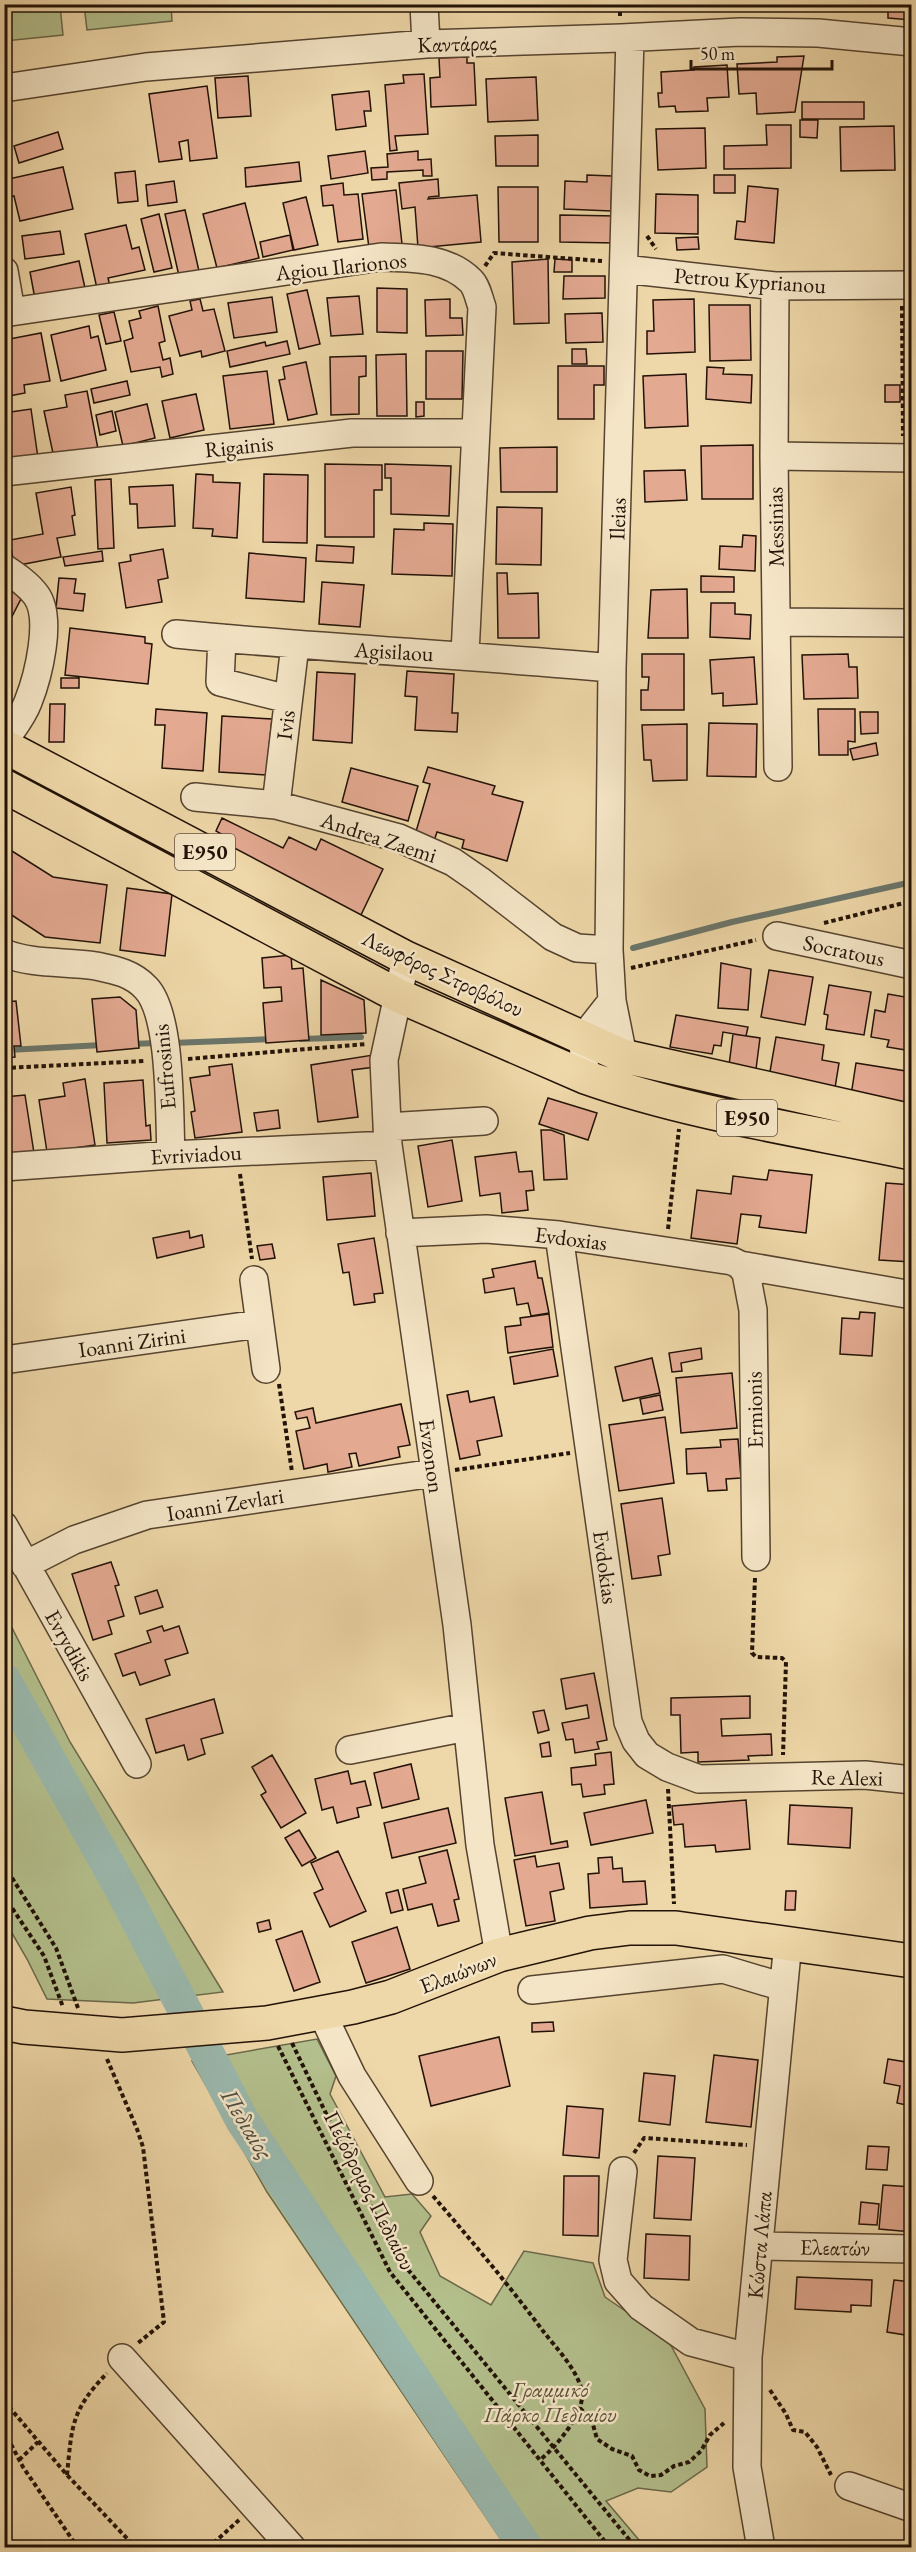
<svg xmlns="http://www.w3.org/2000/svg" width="916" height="2552" viewBox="0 0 916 2552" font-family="'EB Garamond',serif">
<rect width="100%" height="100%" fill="#eed7a8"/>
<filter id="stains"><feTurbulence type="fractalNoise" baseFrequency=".00333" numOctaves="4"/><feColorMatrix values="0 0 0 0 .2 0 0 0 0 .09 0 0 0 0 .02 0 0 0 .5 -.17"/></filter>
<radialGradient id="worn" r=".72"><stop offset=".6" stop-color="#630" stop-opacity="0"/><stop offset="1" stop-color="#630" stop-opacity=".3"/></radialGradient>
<path fill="#b3bf8c" stroke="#6a684a" stroke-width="1.5" d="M4,5h56l3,30 -58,6z
M84,5h87l1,16 -85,9z
M5,1614l65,128 153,250 -90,11 -86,-4 -20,-40 -22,-38z
M317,2039l19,37 -6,18 55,103 27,-3 19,22 -11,16 20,44 51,29 33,-54 69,12 12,34 63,43 37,69 2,58 -36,25 -33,-4 -32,13 39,46h-139l-239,-355 -75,-131z"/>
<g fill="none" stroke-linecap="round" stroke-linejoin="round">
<path stroke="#6a766b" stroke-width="6" d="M633,948l99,-26 180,-40
M301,1039l60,-2
M172,1043l101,-4
M130,1044l29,-1
M8,1050l94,-5"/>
<path stroke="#9ab8ad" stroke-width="34" d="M4,1680l116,206 122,234 284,428"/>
</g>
<path fill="#e3a991" stroke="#221207" stroke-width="1.5" d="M888,4h24v16l-24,-2z
M804,56l-9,56 -38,2 -1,-21 -17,1 -2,-30 40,-2v-5z
M467,57v6h7l2,42 -45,2 -1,-29 10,-1 -1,-19z
M727,65l2,32 -22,1 1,13 -32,1 -1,-6 -16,1 -1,-14h4l-1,-21 33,-2v-3z
M424,74l4,60 -33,2 2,14 -7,1 -5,-66 19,-2 -1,-8z
M248,76l3,40 -33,2 -3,-40z
M536,77l2,43 -50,2 -2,-43z
M207,86l10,72 -27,3 -2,-21 -9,2 3,17 -23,3 -10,-68z
M369,91l2,20h-7l2,15 -30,4 -4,-35z
M802,102h62v17h-62z
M800,120h18l-1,18 -17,-1z
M766,125h25v43l-67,1v-23l43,-1z
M894,126l1,44 -54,1 -1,-44z
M705,128l1,40 -48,2 -2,-41z
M58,132l5,17 -44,14 -5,-17z
M538,135v31h-42l-1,-30z
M365,151l3,22 -37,6 -3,-23z
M418,151v9l13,-1 1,17h-9v-6l-36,2v7l-15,1 -1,-12 17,-1 -1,-13z
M299,162l2,19 -55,6 -1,-19z
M63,167l10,42 -53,12 -6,-25 -8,2 -2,-18z
M135,171l3,30 -20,2 -3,-30z
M587,175l25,1 -1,35 -47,-2 1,-28 22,1z
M714,175h21v18h-21z
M438,179l1,17 -10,1 -1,2 49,-4 4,47 -63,6 -3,-41 -13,2 -3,-26z
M174,181l3,21 -29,4 -2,-21z
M343,183l1,12 14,-1 5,45 -25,3 -5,-37 -10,1 -2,-20z
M748,186l30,3 -4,54 -39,-4 2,-18 8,1z
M498,187h40v55h-39z
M396,190l6,54 -33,4 -7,-54z
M656,194l42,1v39l-43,-1z
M306,197l12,48 -24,5 -11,-47z
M245,203l14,55 -42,10 -14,-54z
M185,210l14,61 -20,5 -14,-62z
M159,214l13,54 -18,4 -13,-53z
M560,215l57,1 -1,27 -56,-1z
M126,225l6,24 7,-2 6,23 -37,8 3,12 -13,3 -13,-59z
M60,231l4,23 -39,5 -3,-23z
M290,235l3,15 -30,7 -3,-15z
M698,237l1,12 -22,1 -1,-12z
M548,259l1,64 -35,1 -2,-62z
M555,259l17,1v12h-18z
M79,261l6,27 -50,11 -5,-27z
M564,276h41v22l-42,1z
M377,288l30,1v44l-30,-1z
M307,290l13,54 -21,5 -12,-55z
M359,296l4,38 -32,2 -4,-38z
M272,297l5,35 -43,6 -6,-35z
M200,299l3,12 11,-2 11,42 -23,6 -1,-6 -21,5 -11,-40 23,-6 -2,-9z
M450,299v19h12l1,17 -37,1 -1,-36z
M694,299l1,53 -48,2v-23h7l-1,-31z
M909,303h3v58h-2z
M709,305h41l1,55 -41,1z
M158,306l7,35 -6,2 4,17 7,-2 3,16 -11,3 -2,-10 -29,5 -7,-31 9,-3 -4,-17 12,-3 -2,-7z
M114,312l7,29 -15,3 -7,-29z
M602,313l1,29 -37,1 -1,-29z
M89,326l2,12 7,-2 8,34 -45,11 -10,-46z
M41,333l9,48 -26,4 1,8 -21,4v-57z
M287,341l3,13 -60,13 -3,-16 38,-9 1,4z
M572,349h14l1,15h-15z
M426,351h37l-1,48h-36z
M406,354l1,62h-30l-1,-61z
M366,356v20l-7,1v37l-28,1 -1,-58z
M306,362l11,52 -29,6 -9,-40 6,-1 -2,-12z
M558,366h46v19h-10v34h-36z
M707,367l17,1 -1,6 29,1 -1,28 -45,-4z
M267,371l7,53 -44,5 -7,-53z
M686,374l2,52 -43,2 -2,-52z
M908,380h4v56h-2z
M127,381l3,14 -36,8 -3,-14z
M885,385h15v17h-15z
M87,391l11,58 -44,9 -10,-47 23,-4 -2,-12z
M196,394l8,36 -34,8 -8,-37z
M416,402h8v14l-8,1z
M147,404l8,34 -32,8 -8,-34z
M31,409l7,49 -34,5v-50z
M112,411l4,20 -16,4 -4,-20z
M753,445v54h-51l-1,-53z
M557,447v45h-56l-1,-44z
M325,464l57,1v25h-8v47h-49z
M385,464l66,2 -2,50 -58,-2v-36h-6z
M685,470l2,30 -42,2 -1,-31z
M196,474l17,1v7l27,1 -3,55 -25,-2 1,-7 -20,-1z
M264,474l44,1 -1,68 -44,-1z
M111,479l3,69 -16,1 -3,-69z
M173,485l2,41 -37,2 -1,-24h-7l-1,-17z
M71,487l4,28 -3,1 3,19 -18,3 4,19 -47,9 -4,-26 33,-6 -7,-41z
M497,507l45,1 -1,57 -45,-1z
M424,523l29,1 -1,52 -60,-2 2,-45 30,1z
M743,535l13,1 -1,35 -36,-2 1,-23 22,1z
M317,545l37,2 -1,16 -37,-2z
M163,549l5,29 -10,2 4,22 -36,6 -7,-45 12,-2 -1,-6z
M102,551l1,10 -38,5 -2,-9z
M249,553l57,5 -2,44 -58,-4z
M497,573h10l1,21 30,-1 1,45h-41z
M701,576l33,1v15h-33z
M59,578l17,1 -2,14 11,1 -2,17 -27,-3z
M4,581l21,10 -21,41z
M322,582l42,3 -4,42 -41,-3z
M687,589l1,49h-40l3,-48z
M711,603h24v11l16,1 -1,24 -40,-2z
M70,628l75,9v6l7,1 -4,40 -83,-9z
M642,654h42v56h-43v-20h7l1,-13h-7z
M848,654l1,13h8l1,31 -54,1 -2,-44z
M754,657l3,47 -34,2v-13l-11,1 -2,-34z
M407,671l47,3 -2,39h6l-1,19 -42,-2 2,-33 -12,-1z
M317,672l38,2 -3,69 -39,-3z
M61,678h18v10h-18z
M50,704h15l-1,38h-15z
M156,709l51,4 -4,58 -41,-3 3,-43h-10z
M818,709h37v33l-7,-1v14h-29z
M860,712h18v21l-17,1z
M222,716l50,3 -6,56 -47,-3z
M709,723l48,1 -1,53 -49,-1z
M687,724v56l-34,1 -2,-21h-7l-2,-35z
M876,743l2,12 -25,5 -3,-11z
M428,767l67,19 -3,8 31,8 -16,59 -45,-13 2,-8 -27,-8 -3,9 -19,-6 15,-51 -7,-2z
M351,768l67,18 -10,35 -66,-19z
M222,818l61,30 6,-11 27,13 5,-11 62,30 -24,50 -143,-70 7,-14 -7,-4z
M4,846l49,31 54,8 -7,58 -55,-6 -41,-27z
M127,888l45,6 -7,62 -45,-6z
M291,955l1,14 11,-1 6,72 -43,3 -3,-40 19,-2 -1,-14 -17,1 -2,-30z
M721,963l30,6 -3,41 -30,-2z
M769,970l44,7 -8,48 -44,-8z
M321,980l43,20 2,33 -45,2z
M829,985l42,7 -7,43 -38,-6 2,-14 -4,-1z
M888,994l23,4 -2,14 3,1v38l-25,-4 2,-7 -18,-3 4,-27 10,2z
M120,997l16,13 3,38 -42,4 -5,-53z
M16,1001l5,45h-7l1,11 -11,1v-56z
M676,1015l72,12 -2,9 -23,-4 -2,14 -7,-1 -2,9 -42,-7z
M733,1034l27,4 -5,39 -27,-4z
M776,1037l48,8 -2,15 17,3 -5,31 -66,-11z
M373,1055l2,12 -23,3 6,47 -40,5 -7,-57z
M856,1063l56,9 -3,39 -59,-9z
M232,1064l10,68 -47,6 -4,-26 4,-1 -5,-33 20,-3 -1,-8z
M85,1079l10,66 -48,7 -8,-52 26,-4 -2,-13z
M143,1080l3,46 4,-1 1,15 -44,3 -3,-60z
M25,1095l9,58 -30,4v-60z
M548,1098l49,15 -9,27 -49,-16z
M278,1110l2,18 -23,3 -3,-18z
M541,1130h10l13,5 3,44 -23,1z
M452,1140l10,61 -34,6 -10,-61z
M516,1152l3,20 13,-1 2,19 -8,1 2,19 -26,3 -2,-20 -20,3 -5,-39z
M769,1170l43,5 -6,58 -47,-6 2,-11 -20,-2 -4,30 -46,-6 6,-48 34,4 2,-18 34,4z
M371,1173l4,43 -48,4 -4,-43z
M886,1183l26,2v77l-33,-2z
M189,1231l1,7 12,-3 2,12 -47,11 -4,-20z
M374,1238l9,55 -9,1 1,8 -21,3 -5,-33 -6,1 -5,-29z
M272,1244l3,14 -15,2 -3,-14z
M535,1261l3,17h4l7,35 -18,3 -3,-13 -11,2 -3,-17 -29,5 -2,-14 11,-2 -2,-8z
M860,1312l15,1 -3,43 -32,-2 2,-36 17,1z
M549,1314l4,33 -45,6 -3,-26 16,-2 -1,-7z
M701,1348l1,11 -21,4 1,8 -10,1 -3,-19z
M553,1349l5,27 -44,8 -4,-27z
M652,1358l8,35 -37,8 -8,-34z
M732,1373l5,55 -56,5 -5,-55z
M468,1391l2,11 24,-5 8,39 -25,5 3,14 -20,4 -13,-64z
M660,1395l3,15 -20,4 -3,-15z
M401,1404l9,41 -12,2 2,10 -41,9 -3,-13 -7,1 3,13 -24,5 -1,-8 -23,5 -8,-38 14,-3 -3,-11 -10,2 -2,-7 18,-4 3,15z
M665,1417l9,66 -55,8 -10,-66z
M738,1439l3,39 -15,1 1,11 -19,1 -2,-18 -19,1 -1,-25 35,-2 -1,-7z
M662,1498l8,56 -12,2 3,19 -29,4 -11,-75z
M111,1562l8,23 -4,1 9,30 -16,5 4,13 -19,6 -21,-66z
M157,1590l6,17 -23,7 -5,-17z
M162,1626l2,5 15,-5 9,27 -23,7 5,15 -30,10 -5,-13 -12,4 -8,-22 36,-12 -4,-11z
M594,1673l13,67 -10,2 2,7 -24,4 -2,-14 -7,1 -4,-17 27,-5 -2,-13 -21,4 -5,-30z
M750,1696v22l-29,1 1,17 49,-2 1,21 -24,1 1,4 -51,2v-10l-17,1 -1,-38h-9v-17z
M214,1699l9,34 -22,6 4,15 -17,6 -4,-15 -28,8 -10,-34z
M544,1710l5,20 -11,3 -5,-21z
M549,1742l2,14 -9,1 -2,-13z
M611,1752l3,32 -10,1 1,9 -22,3 -2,-13 -9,1 -1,-17 25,-3 -1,-11z
M272,1755l34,58 -25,15 -20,-33 5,-3 -14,-25z
M411,1764l8,35 -37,9 -8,-35z
M348,1771l3,13 14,-3 6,24 -14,3 2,9 -22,6 -4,-16 -11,3 -7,-31z
M542,1792l9,52 16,-3 1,6 -53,9 -10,-58z
M646,1800l7,33 -62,12 -7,-32z
M746,1800l4,49 -34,3 -1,-7 -30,2 -2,-23 -9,1 -2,-19z
M790,1805l62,3 -2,40 -62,-4z
M448,1808l8,35 -64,15 -8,-35z
M299,1830l17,28 -14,8 -17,-28z
M447,1850l12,49 -5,1 5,21 -21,5 -6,-22 -24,6 -5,-21 23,-6 -7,-26z
M338,1851l28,60 -36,16 -16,-34 9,-4 -12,-26z
M535,1856l2,11 22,-4 5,26 -14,3 5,29 -29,5 -12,-66z
M612,1857l1,12 9,-1 1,14 22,-1 2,23 -57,4 -2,-34 11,-1 -1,-15z
M398,1890l5,20 -12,3 -5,-20z
M786,1891h10l-1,19h-10z
M269,1920l2,9 -12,3 -2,-9z
M397,1927l13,42 -44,14 -14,-41z
M302,1931l18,51 -26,9 -18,-51z
M553,2022l1,9 -22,1v-9z
M499,2037l11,49 -79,20 -12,-50z
M714,2055l44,5 -7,67 -45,-5z
M888,2059l24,4v56h-3l2,-13 -14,-3 3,-17 -16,-3z
M644,2073l31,3 -5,49 -31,-4z
M567,2106l36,3 -4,49 -36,-3z
M868,2146l21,1 -2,23 -21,-1z
M658,2156l37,2 -4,62 -37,-2z
M564,2176h35l-1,60 -35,-1z
M883,2185l29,2v45l-33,-3z
M861,2202l18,2 -2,21 -18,-1z
M646,2234l44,2 -1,44 -45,-2z
M797,2277l75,3 -1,26 -20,-1v7l-56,-3z
M894,2280l18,2v54l-25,-4z"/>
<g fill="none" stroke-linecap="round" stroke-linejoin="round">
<g stroke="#55432f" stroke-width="30">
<path id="minor" d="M424,4l2,40
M4,88l142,-21 280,-23 195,-6 119,-6 78,1 94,9
M624,269l151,17 137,-1
M4,271l7,40
M775,286l-1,170 4,311
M4,313l377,-56c32,1 66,0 90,24 6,6 8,18 11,26l-17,347
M774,456l138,2
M4,472l348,-39h123
M4,568c12,8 24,16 32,27 17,23 2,82 -8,107 -5,14 -16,27 -24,39
M776,622l136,1
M176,634c145,14 291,21 436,34
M222,638l-2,44 68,17
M195,797l81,8 123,33 54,24 26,18 74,57 24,11 32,2
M276,805l19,-160
M777,936l135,29
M4,953c29,12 62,8 92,13 19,4 36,7 50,22 26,27 23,127 25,167
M406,958l-22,102 4,85 69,480 23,220 19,110
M623,1056l-11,-55 -3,-51 3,-282 18,-630
M585,1077l-2,-39 29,-37
M387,1127l97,-6
M4,1167l167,-12 217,-10
M400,1233l86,-4 73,6 173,26 8,4 172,30
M559,1235l69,487 8,19 11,14 20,12 32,12 166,-4 47,5
M740,1265l6,8 7,37 3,247
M254,1280l12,89
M4,1360l255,-36
M4,1526l133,238
M25,1565l49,-25 73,-25 287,-42
M350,1750l117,-23
M532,1990l191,-21 60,18
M322,2013l30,63 67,105
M623,2171l-10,89 5,21 23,26 50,35 57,15
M759,2246l153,3
M122,2358l170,190
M849,2486l63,22
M761,2548l-14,-81 1,-110 40,-415"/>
</g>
<g stroke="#221207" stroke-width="36">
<path id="major" d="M4,746l402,212 217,98 289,65
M4,786l393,209 188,82c105,37 218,53 327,76
M4,2023l20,4 98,8 145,-12 86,-16 38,-10 108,-42 91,-22 40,-5h46l236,33"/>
</g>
<path stroke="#221207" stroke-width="4" stroke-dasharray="4.5 3" stroke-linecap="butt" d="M620,4v12
M647,236l9,13
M485,266l9,-13 108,8
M902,306l1,130
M824,923l88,-22
M631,968l125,-28
M188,1059l178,-15
M4,1068l141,-7
M240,1174l12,85
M668,1229l11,-100
M279,1384l13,88
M455,1470l115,-17
M755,1578l-3,75 4,4 26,1 4,4 -3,93
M668,1789l6,115
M4,1865l52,83 22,60
M4,1896l40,60 19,51
M292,2043l86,178 23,40 235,287
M278,2046l112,226 220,276
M107,2059l30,70 6,18 21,175 -26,21
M634,2153l10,-15 103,7
M433,2196c38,44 75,88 110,135 13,17 35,39 39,61 3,21 -27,56 -42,68
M770,2390l16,24 7,16 12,2 12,15 14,28
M4,2401l63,74 69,73
M580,2408l12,13 5,18 15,10 20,7 7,14 11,6 11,-1 13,-9 15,-4 12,-11 9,-16 14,-12
M4,2431l19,36 55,81
M19,2460l19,-18
M67,2475c5,-50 4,-64 40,-102
M208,2548l31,-28"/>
<use href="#minor" stroke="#f4e5c6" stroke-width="27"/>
<use href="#major" stroke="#eed7a8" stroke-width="33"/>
</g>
<g text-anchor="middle" stroke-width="5" stroke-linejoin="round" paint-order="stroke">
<g fill="#f4e5c6" stroke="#615140" stroke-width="1.5">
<rect x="175" y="834" width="60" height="36" rx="4.5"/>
<rect x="717" y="1100" width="60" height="36" rx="4.5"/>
</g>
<g font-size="21" font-weight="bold" fill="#221207">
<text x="205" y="859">E950</text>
<text x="747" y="1125">E950</text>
</g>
<g font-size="22" fill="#221207" stroke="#f4e5c6">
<text transform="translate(457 43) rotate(-2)" y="8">Καντάρας</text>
<text transform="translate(341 266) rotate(-6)" y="8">Agiou Ilarionos</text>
<text transform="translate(750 280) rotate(4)" y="8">Petrou Kyprianou</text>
<text transform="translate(239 446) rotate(-6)" y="8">Rigainis</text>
<text transform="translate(617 519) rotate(-88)" y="8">Ileias</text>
<text transform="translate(775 527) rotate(-91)" y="8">Messinias</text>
<text transform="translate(394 651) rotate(3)" y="8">Agisilaou</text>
<text transform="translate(285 725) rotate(-83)" y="8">Ivis</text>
<text transform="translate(379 837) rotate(18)" y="8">Andrea Zaemi</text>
<text transform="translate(844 950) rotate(12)" y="8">Socratous</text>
<text transform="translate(443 973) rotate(25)" y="8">Λεωφόρος Στροβόλου</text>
<text transform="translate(164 1067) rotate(-95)" y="8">Eufrosinis</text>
<text transform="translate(196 1154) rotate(-3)" y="8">Evriviadou</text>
<text transform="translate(571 1238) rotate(7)" y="8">Evdoxias</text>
<text transform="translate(132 1342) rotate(-8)" y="8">Ioanni Zirini</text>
<text transform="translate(754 1410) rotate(-91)" y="8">Ermionis</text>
<text transform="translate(432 1456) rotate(82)" y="8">Evzonon</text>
<text transform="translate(225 1504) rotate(-9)" y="8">Ioanni Zevlari</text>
<text transform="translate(606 1567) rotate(82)" y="8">Evdokias</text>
<text transform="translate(70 1645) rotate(61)" y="8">Evrydikis</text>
<text transform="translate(847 1777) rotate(1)" y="8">Re Alexi</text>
<text transform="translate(458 1972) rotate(-21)" y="8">Ελαιώνων</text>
<text transform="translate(370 2190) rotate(63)" y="8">Πεζόδρομος Πεδιαίου</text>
<text transform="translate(759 2245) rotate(-85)" y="8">Κώστα Λάπα</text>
<text transform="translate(835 2247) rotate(1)" y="8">Ελεατών</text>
</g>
<g font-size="22" font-style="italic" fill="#554f36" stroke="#f4e5c6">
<text x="550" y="2397">Γραμμικό<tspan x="550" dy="25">Πάρκο Πεδιαίου</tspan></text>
</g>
<g font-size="24" font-style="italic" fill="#4c4c41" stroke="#f4e5c6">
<text transform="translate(247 2124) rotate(59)" y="8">Πεδιαίος</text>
</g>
</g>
<rect width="916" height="2552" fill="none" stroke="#eed7a8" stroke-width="24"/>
<rect x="6" y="6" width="904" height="2540" fill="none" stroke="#221207" stroke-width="3"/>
<rect x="12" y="12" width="892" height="2528" fill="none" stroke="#221207" stroke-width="1.5"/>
<path d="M691 60v9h141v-9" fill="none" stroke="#221207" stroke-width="3"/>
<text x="700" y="60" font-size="18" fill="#221207" stroke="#f4e5c6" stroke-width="4.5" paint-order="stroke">50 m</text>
<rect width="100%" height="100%" filter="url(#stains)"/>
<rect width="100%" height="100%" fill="url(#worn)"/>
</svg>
